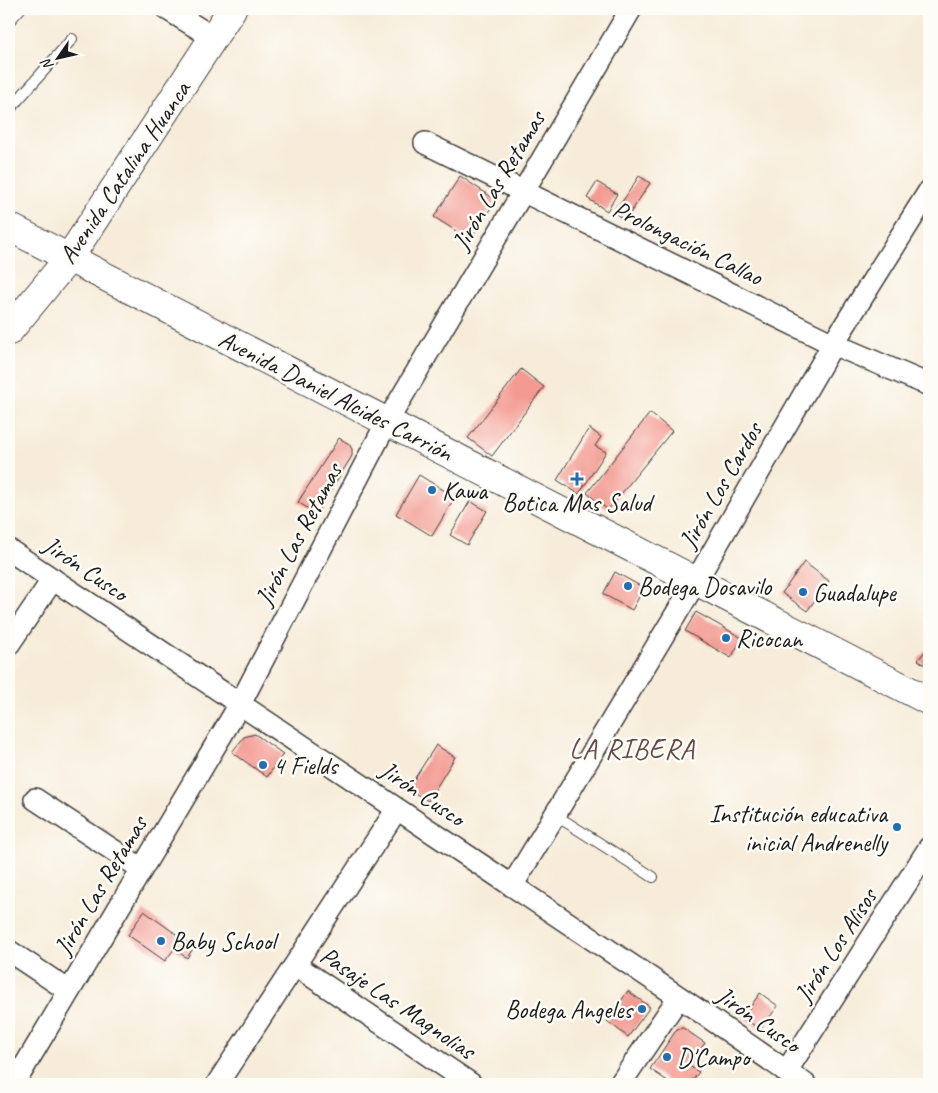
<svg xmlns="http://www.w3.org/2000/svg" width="938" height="1093" viewBox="0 0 938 1093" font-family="Caveat,sans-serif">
<rect width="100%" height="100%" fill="#fdfcf7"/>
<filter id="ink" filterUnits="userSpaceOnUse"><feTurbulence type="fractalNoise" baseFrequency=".02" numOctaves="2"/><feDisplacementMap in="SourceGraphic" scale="10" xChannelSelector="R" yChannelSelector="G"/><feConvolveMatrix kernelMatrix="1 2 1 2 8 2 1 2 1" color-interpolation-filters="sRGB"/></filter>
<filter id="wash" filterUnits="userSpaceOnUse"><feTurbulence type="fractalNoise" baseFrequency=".0096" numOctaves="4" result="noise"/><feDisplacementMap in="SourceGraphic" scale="20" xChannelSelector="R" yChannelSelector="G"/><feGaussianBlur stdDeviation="1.12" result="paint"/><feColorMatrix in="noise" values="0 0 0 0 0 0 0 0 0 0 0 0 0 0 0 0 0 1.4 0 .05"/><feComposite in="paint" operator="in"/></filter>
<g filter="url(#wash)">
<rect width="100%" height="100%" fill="#f7ecd9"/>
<g id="blocks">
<path fill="#f39b93" d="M460,176l36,24 -26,40 -36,-23z
M639,176l11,7 -25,38 -10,-8z
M597,182l20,12 -10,17 -20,-13z
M521,369l23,18 -52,69 -24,-18z
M650,413l22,18 -64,79 -21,-17z
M589,428l12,9 -6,9 11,6 -27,42 -22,-14z
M339,438l10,6 3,5v7l-36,58 -18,-12z
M419,475l36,22 -23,39 -36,-22z
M470,501l17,10 -20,34 -17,-10z
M804,562l25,19 -22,30 -25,-18z
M615,572l29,16 -12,22 -29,-16z
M696,612l46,26 -11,20 -46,-27z
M929,646v22l-11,-8z
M255,734l28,20 -16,23 -35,-25 12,-15z
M436,745l19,12 -27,44 -20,-12z
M144,911l50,36 -7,11 -13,-9 -9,12 -37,-26z
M628,991l22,16 -22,30 -21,-16z
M760,993l18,13 -18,24 -17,-13z
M683,1028l22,15 -16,23 10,6 -9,12h-18l-22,-15 27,-40z"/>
</g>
</g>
<g filter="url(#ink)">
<use href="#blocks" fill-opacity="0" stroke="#3d3b38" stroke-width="1"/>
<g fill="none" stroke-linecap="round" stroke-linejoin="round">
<g stroke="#3d3b38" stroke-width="12">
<path id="lane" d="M9,21l11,-12
M9,110l63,-71
M555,815l98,62"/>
</g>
<g stroke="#3d3b38" stroke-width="24">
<path id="street" d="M167,9l47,29
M425,143l408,201 96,41
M9,550l670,447 126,87
M9,644l44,-65
M35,799l107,70
M512,886l184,-305 137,-237 96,-153
M9,951l60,40
M295,965l176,119
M786,1072l143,-224
M14,1084l226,-380 147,-282 244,-413
M217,1084l180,-275
M620,1084l59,-87"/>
</g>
<g stroke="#3d3b38" stroke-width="30">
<path id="secondary" d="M9,331l60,-73 163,-249"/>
</g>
<g stroke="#3d3b38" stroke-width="30">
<path id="primary" d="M9,227l920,474"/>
</g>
<use href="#lane" stroke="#fff" stroke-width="10"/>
<use href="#street" stroke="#fff" stroke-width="21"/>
<use href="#secondary" stroke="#fff" stroke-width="28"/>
<use href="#primary" stroke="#fff" stroke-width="28"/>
</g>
</g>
<g fill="#1f6fb2" stroke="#fdfcf7" stroke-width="2">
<path d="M574.5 471.5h5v5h5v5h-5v5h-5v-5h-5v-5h5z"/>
<circle cx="432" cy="490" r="5"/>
<circle cx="628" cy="586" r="5"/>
<circle cx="803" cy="592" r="5"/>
<circle cx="726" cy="638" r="5"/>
<circle cx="263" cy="765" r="5"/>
<circle cx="897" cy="827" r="5"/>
<circle cx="161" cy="941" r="5"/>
<circle cx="642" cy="1009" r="5"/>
<circle cx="667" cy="1057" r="5"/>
</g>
<g text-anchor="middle" stroke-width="5" stroke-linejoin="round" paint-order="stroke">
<g font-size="25" fill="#1c1c1c" stroke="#fdfcf7">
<text transform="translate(124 172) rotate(-56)" y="9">Avenida Catalina Huanca</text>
<text transform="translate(498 180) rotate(-59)" y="9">Jirón Las Retamas</text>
<text transform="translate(688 242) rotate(26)" y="9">Prolongación Callao</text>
<text transform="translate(336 395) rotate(27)" y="9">Avenida Daniel Alcides Carrión</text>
<text transform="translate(720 485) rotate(-60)" y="9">Jirón Los Cardos</text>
<text transform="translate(298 534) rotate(-62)" y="9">Jirón Las Retamas</text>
<text transform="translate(86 568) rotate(34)" y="9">Jirón Cusco</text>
<text transform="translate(423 793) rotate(34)" y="9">Jirón Cusco</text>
<text transform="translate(100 885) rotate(-59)" y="9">Jirón Las Retamas</text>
<text transform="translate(835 945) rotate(-57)" y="9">Jirón Los Alisos</text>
<text transform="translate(398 1002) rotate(34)" y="9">Pasaje Las Magnolias</text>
<text transform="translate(759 1019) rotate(35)" y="9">Jirón Cusco</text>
</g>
<g font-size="25" fill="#1c1c1c" stroke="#fdfcf7" text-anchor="start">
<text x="442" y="499">Kawa</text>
<text x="577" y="511" text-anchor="middle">Botica Mas Salud</text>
<text x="638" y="595">Bodega Dosavilo</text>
<text x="813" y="601">Guadalupe</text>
<text x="736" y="647">Ricocan</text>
<text x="273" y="774">4 Fields</text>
<text x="887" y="822" text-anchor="end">Institución educativa<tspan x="887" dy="29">inicial Andrenelly</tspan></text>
<text x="171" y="950">Baby School</text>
<text x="632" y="1018" text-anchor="end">Bodega Angeles</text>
<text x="677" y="1066">D'Campo</text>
</g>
<g font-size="28" letter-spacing="1" fill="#674846" stroke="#fdfcf7">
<text x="632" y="758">LA RIBERA</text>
</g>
</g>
<rect width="938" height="1093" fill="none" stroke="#fdfcf7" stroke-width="30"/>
<g transform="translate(58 58) rotate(236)" stroke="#fdfcf7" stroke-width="4" paint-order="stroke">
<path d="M0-4L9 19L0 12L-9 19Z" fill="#1c1c1c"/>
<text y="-8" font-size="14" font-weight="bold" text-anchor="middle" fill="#1c1c1c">N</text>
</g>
</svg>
